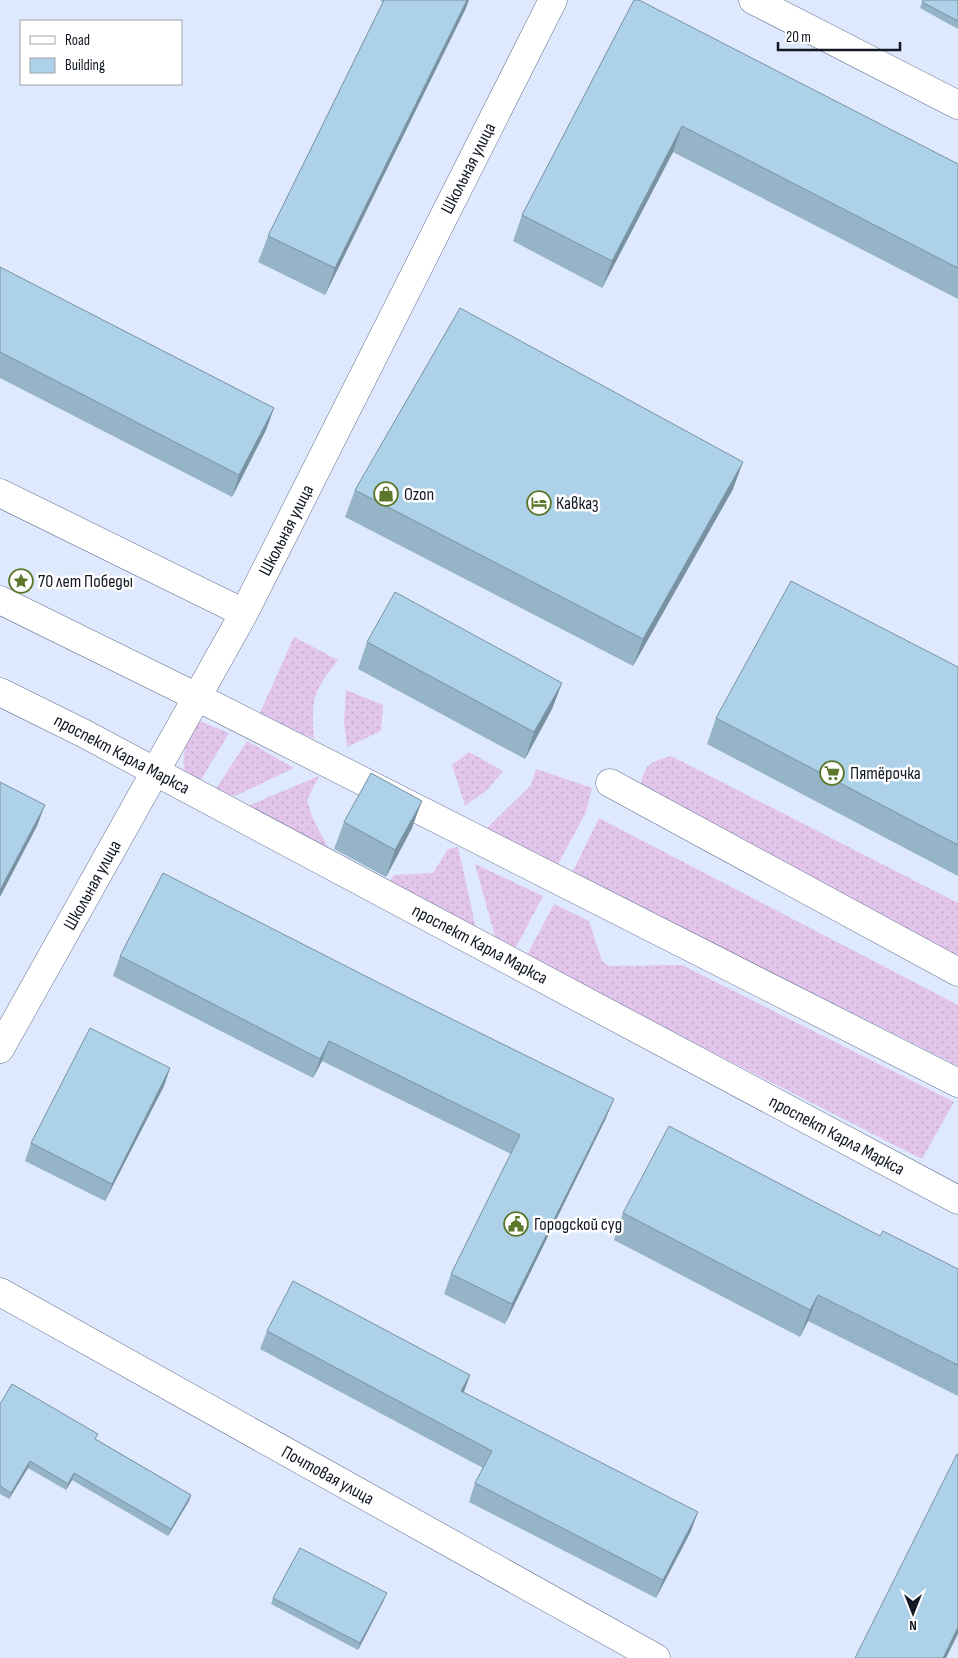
<svg xmlns="http://www.w3.org/2000/svg" width="958" height="1658" viewBox="0 0 958 1658" font-family="'Sofia Sans Condensed',sans-serif">
<defs>
<pattern id="grass-dots" width="8" height="8" patternUnits="userSpaceOnUse" patternTransform="scale(1.25)"><rect width="8" height="8" fill="#e2c5eb"/><path d="M2 2h.1M6 6h.1" fill="none" stroke="#c1a8c9" stroke-width="1.8" stroke-linecap="round"/></pattern>
</defs>
<rect width="100%" height="100%" fill="#dfe9fe"/>
<path fill="url(#grass-dots)" d="M294,637l44,23c-25,32 -27,38 -24,79l-55,-24z
M346,690l37,15 -2,26 -34,16 -3,-25z
M197,720l32,13 -33,55c-3,-4 -8,-9 -10,-13 -7,-18 2,-40 11,-55z
M247,741l47,27 -59,28 -21,-4z
M469,752l34,19 -16,19 -22,16 -13,-41z
M671,756l287,147v55l-317,-174c4,-21 10,-22 30,-28z
M536,769l56,19 -6,24 -30,56 -71,-38 46,-45z
M319,776l-12,24 6,19 15,28 -3,8 -85,-46z
M599,818l359,187v61l-386,-193z
M458,847l20,90 -93,-49 9,-13 39,-2 15,-24z
M475,864l68,32 -31,59 -13,-4z
M554,904l35,17 13,40 7,5 73,-1 272,137 -32,57 -396,-202z"/>
<g fill="none" stroke-linecap="round" stroke-linejoin="round">
<g stroke="#637290" stroke-width="29">
<path id="minor" d="M753,0l205,105
M0,493l244,120
M0,600l197,97 761,386
M0,692l83,41 875,467
M610,783l348,189
M0,1049l244,-436 309,-613
M0,1292l656,366"/>
</g>
<use href="#minor" stroke="#fff" stroke-width="28"/>
</g>
<path fill="#95b4c8" d="M380,0h87l-1,8 -141,287 -67,-33 10,-26 115,-234z
M634,0l324,164v135l-285,-147 -71,136 -89,-47 9,-26z
M923,0h35v29l-38,-21z
M0,267l274,141 -8,22 -34,67 -232,-119z
M733,489l-100,177 -288,-149 10,-27z
M367,642l195,41 -10,26 -27,50 -167,-90z
M958,667v209l-251,-132 9,-26z
M344,822l68,6 -26,49 -52,-28z
M120,956l486,162 -101,206 -61,-30 7,-20 60,-120 -189,-93 -9,17 -200,-102z
M170,1068l-6,18 -59,115 -80,-40 6,-18z
M623,1213l257,23 78,33v127l-150,-75 -8,16 -186,-97z
M267,1331l203,44 -6,17 227,139 -35,67 -187,-96 6,-19 8,-15 -223,-119z
M0,1404l96,35 95,56 -2,6 -21,35 -96,-56 -6,10 -38,-22 -19,31 -9,-5z
M273,1598l111,2 -26,50 -87,-46z"/>
<path fill="#7992a2" d="M467,0h2l-3,8 -141,287 10,-27z
M682,126l-9,26 -71,136 10,-27z
M274,408l-8,22 -34,67 7,-22z
M743,462l-10,27 -100,177 10,-27z
M562,683l-10,26 -27,50 9,-27z
M422,801l-10,27 -26,49 9,-27z
M45,805l-8,21 -37,71v-7z
M329,1041l-7,20 -9,17 7,-19z
M170,1068l-6,18 -59,115 7,-17z
M614,1099l-8,19 -101,206 7,-20z
M818,1295l-10,26 -8,16 10,-27z
M470,1375l-7,19 -2,-3z
M30,1461l-2,7 -19,31 2,-6z
M74,1473l-2,7 -6,10 2,-6z
M191,1495l-2,6 -21,35 3,-7z
M698,1512l-7,19 -35,67 7,-18z
M387,1593l-3,7 -26,50 2,-7z
M958,1627v7l-12,24h-3z"/>
<path fill="#add1e8" stroke="#7992a2" d="M384,0h83l-132,268 -67,-32z
M634,0h5l319,164v104l-276,-142 -70,135 -90,-46z
M923,0h35v21l-36,-19z
M0,267l274,141 -35,67 -239,-123z
M460,308l283,154 -100,177 -288,-149z
M791,581l167,86v178l-242,-127z
M395,592l167,91 -28,49 -167,-90z
M371,773l51,28 -27,49 -51,-28z
M0,782l45,23 -45,85z
M163,873l228,116 223,110 -102,205 -61,-30 69,-139 -191,-94 -9,18 -200,-103z
M90,1028l80,40 -58,116 -81,-41z
M669,1126l211,110 3,-5 75,38v96l-140,-70 -8,15 -187,-97z
M293,1281l177,94 -9,16 237,121 -35,68 -188,-97 17,-32 -225,-120z
M12,1384l86,50 -3,5 96,56 -20,34 -97,-56 -6,11 -38,-23 -19,32 -11,-7v-82z
M957,1454h1v173l-15,31h-88z
M300,1548l87,45 -27,50 -87,-45z"/>
<defs>
<g id="shop-ring" transform="scale(1.25)"><circle r="9.5" fill="#fff" stroke="#5c772a" stroke-width="1.5"/><path d="M-5-2.5h2.3a2.7 3.5 0 0 1 5.4 0H5L5.5 6h-11ZM-1.5-2.5h3a1.5 2.3 0 0 0-3 0Z" fill="#5c772a"/></g>
<g id="hotel-ring" transform="scale(1.25)"><circle r="9.5" fill="#fff" stroke="#5c772a" stroke-width="1.5"/><path d="M-6-4.5h1.5V1H6V5H4.5V3h-9V5H-6ZM-4 0a1.8 1.8 0 1 1 3.6 0ZM.5 0V-2.5h3Q6-2.5 6 0Z" fill="#5c772a"/></g>
<g id="sight-ring" transform="scale(1.25)"><circle r="9.5" fill="#fff" stroke="#5c772a" stroke-width="1.5"/><path d="M0-6L1.8-2.2L6-1.7L2.9 1.2L3.7 5.4L0 3.3L-3.7 5.4L-2.9 1.2L-6-1.7L-1.8-2.2Z" fill="#5c772a"/></g>
<g id="supermarket-ring" transform="scale(1.25)"><circle r="9.5" fill="#fff" stroke="#5c772a" stroke-width="1.5"/><path d="M-6-5.5h2.5l.6 2H6L4.5 2H-2.5L-4.4-4H-6ZM-1.5 3.2a1.3 1.3 0 1 0 .1 0ZM3 3.2a1.3 1.3 0 1 0 .1 0Z" fill="#5c772a"/></g>
<g id="civic-ring" transform="scale(1.25)"><circle r="9.5" fill="#fff" stroke="#5c772a" stroke-width="1.5"/><path d="M-.6-6.5H3V-4.5H.6V-3L4-1V1h2V6H-6V1h2V-1L-.6-3ZM-1.2 2.5V6h2.4V2.5Z" fill="#5c772a"/></g>
</defs>
<g fill-rule="evenodd">
<use href="#shop-ring" x="386" y="494"/>
<use href="#hotel-ring" x="539" y="503"/>
<use href="#sight-ring" x="21" y="581"/>
<use href="#supermarket-ring" x="832" y="773"/>
<use href="#civic-ring" x="516" y="1224"/>
</g>
<g text-anchor="middle" stroke-width="5" stroke-linejoin="round" paint-order="stroke">
<g font-size="18" fill="#121824" stroke="#fff">
<text transform="translate(468 168) rotate(-63)" y="6">Школьная улица</text>
<text transform="translate(286 530) rotate(-63)" y="6">Школьная улица</text>
<text transform="translate(122 754) rotate(28)" y="6">проспект Карла Маркса</text>
<text transform="translate(92 885) rotate(-61)" y="6">Школьная улица</text>
<text transform="translate(480 944) rotate(28)" y="6">проспект Карла Маркса</text>
<text transform="translate(837 1135) rotate(28)" y="6">проспект Карла Маркса</text>
<text transform="translate(328 1475) rotate(29)" y="6">Почтовая улица</text>
</g>
<g font-size="18" fill="#121824" stroke="#fff" text-anchor="start">
<text x="404" y="500">Ozon</text>
<text x="556" y="509">Кавказ</text>
<text x="38" y="587">70 лет Победы</text>
<text x="850" y="779">Пятёрочка</text>
<text x="534" y="1230">Городской суд</text>
</g>
</g>
<rect x="20" y="20" width="162" height="65" fill="#ffffff" stroke="#a0a3a7"/>
<rect x="30" y="36" width="25" height="8" fill="#ffffff" stroke="#a0a3a7"/>
<text x="65" y="45" font-size="15" fill="#121824">Road</text>
<rect x="30" y="58" width="25" height="15" fill="#add1e8" stroke="#a0a3a7"/>
<text x="65" y="70" font-size="15" fill="#121824">Building</text>
<g transform="translate(913 1613) rotate(180)" stroke="#ffffff" stroke-width="4" paint-order="stroke">
<path d="M0-4L9 19L0 12L-9 19Z" fill="#121824"/>
<text y="-8" font-size="14" font-weight="bold" text-anchor="middle" fill="#121824">N</text>
</g>
<path d="M778 42v8h122v-8" fill="none" stroke="#121824" stroke-width="2.5"/>
<text x="786" y="42" font-size="15" fill="#121824" stroke="#ffffff" stroke-width="4" paint-order="stroke">20 m</text>
</svg>
